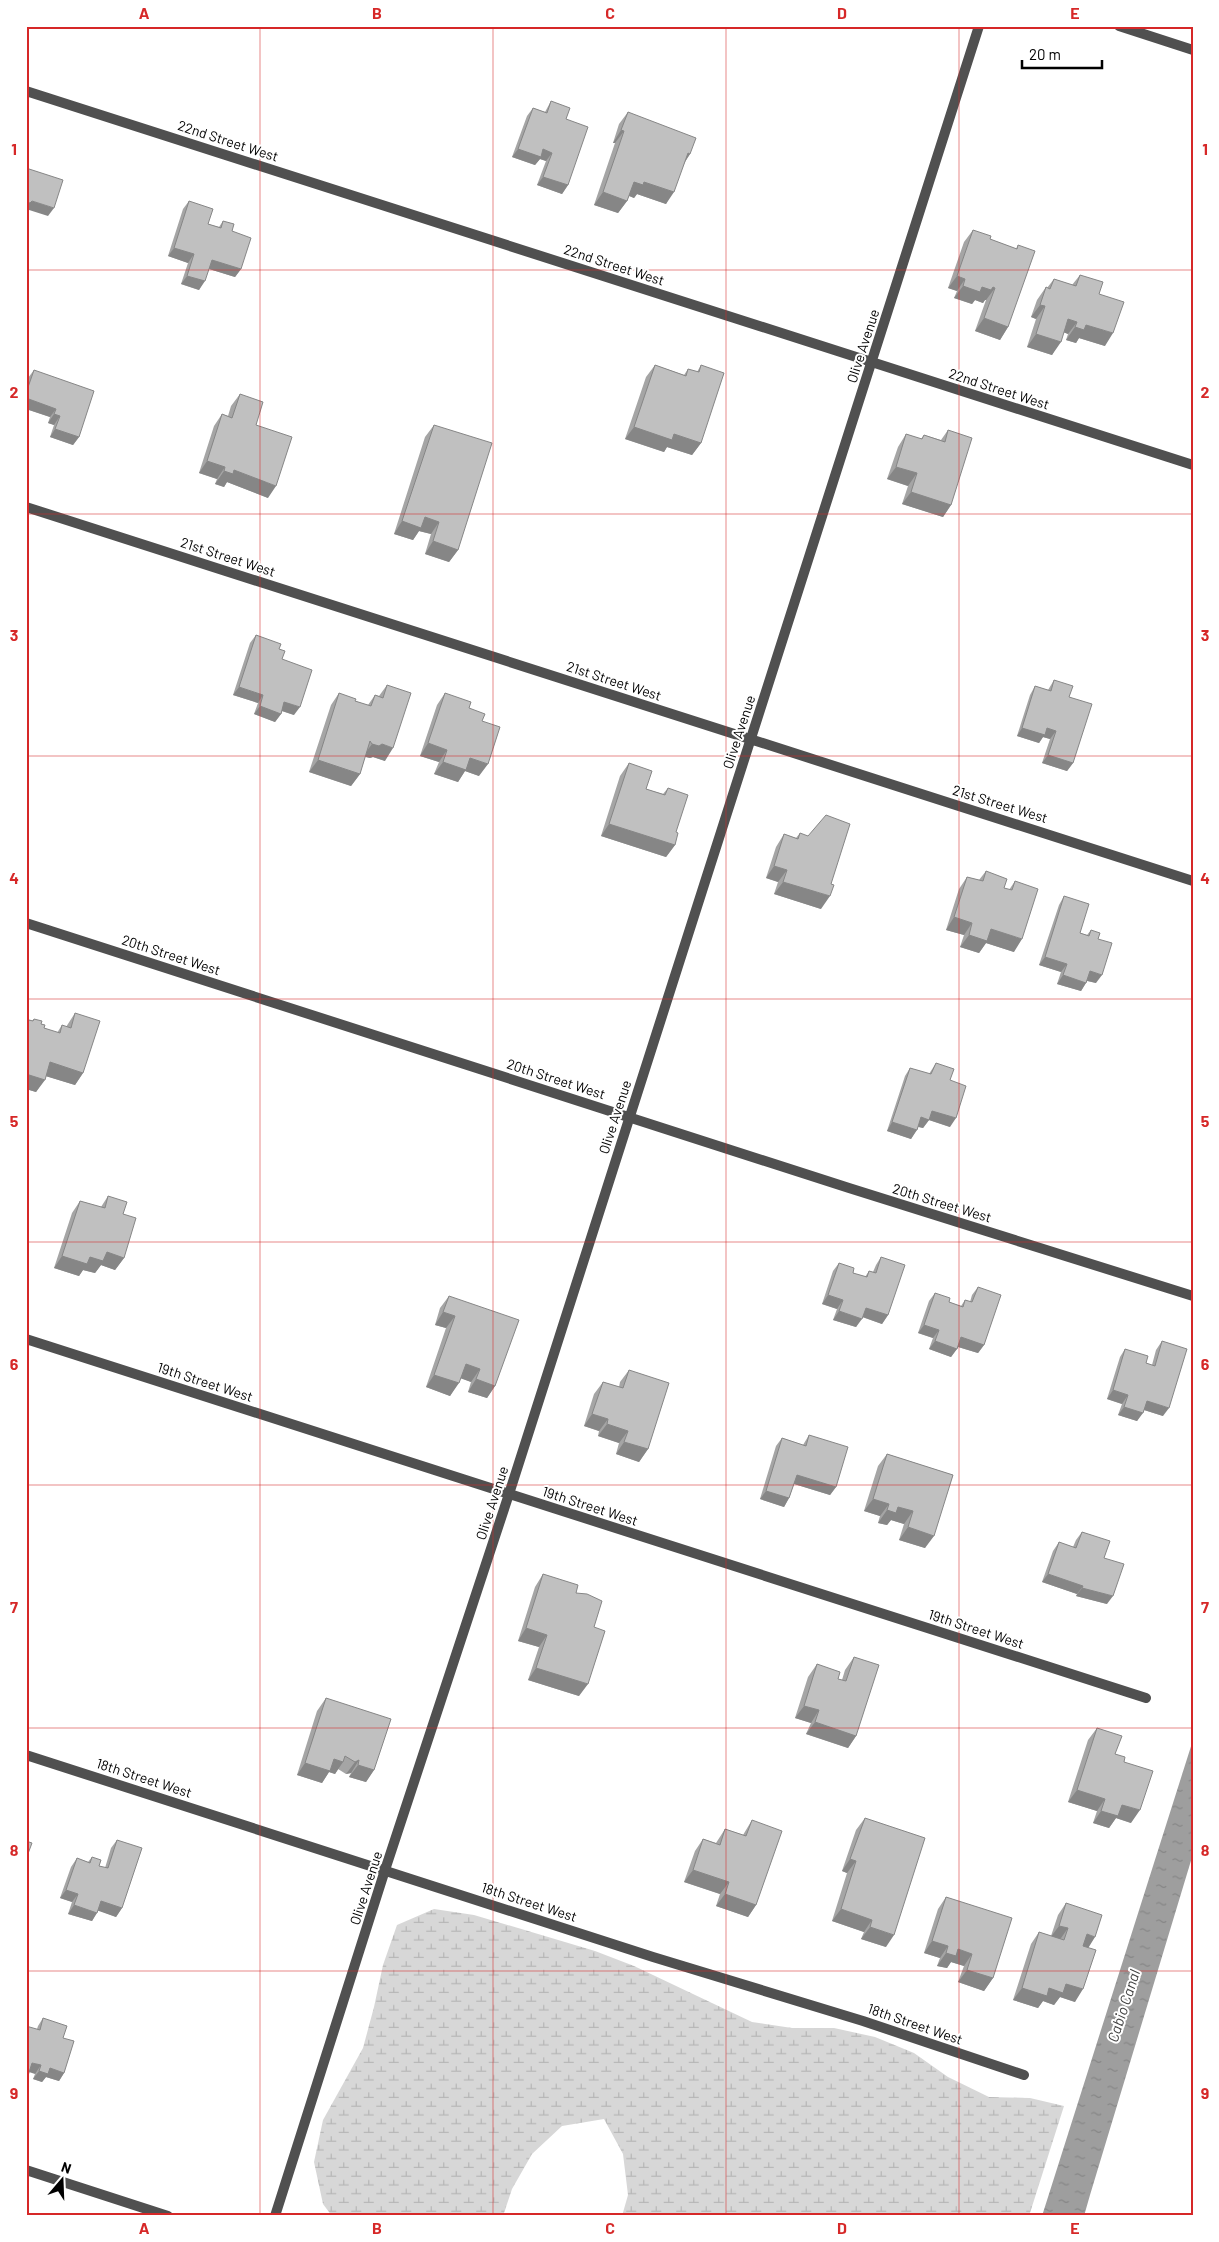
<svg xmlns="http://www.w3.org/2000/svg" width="1219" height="2242" viewBox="0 0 1219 2242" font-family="Barlow,sans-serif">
<defs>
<pattern id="wetland-marsh" width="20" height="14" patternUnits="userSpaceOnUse" patternTransform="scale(1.25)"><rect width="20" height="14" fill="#d7d7d7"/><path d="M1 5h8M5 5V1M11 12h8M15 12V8" fill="none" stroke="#b7b7b7"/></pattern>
<pattern id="water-ripples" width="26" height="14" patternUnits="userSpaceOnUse" patternTransform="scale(1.25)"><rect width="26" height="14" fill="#9e9e9e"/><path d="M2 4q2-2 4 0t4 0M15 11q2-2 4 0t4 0" fill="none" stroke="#868686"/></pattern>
</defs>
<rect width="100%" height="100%" fill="#fff"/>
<path fill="url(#wetland-marsh)" d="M434,1909l40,6 121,36 39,15 118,56 40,6h42l41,9 39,16 34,24 41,20 41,1 34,8 -35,110h-407l6,-21 -5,-41 -19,-35 -42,7 -30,28 -20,35 -9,27h-171l-9,-12 -9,-42 9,-42 40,-72 11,-41 9,-42 14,-40z"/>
<path fill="url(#water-ripples)" d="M1193,1740v114l-103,341 -6,21h-42z"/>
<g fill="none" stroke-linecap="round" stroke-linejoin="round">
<path stroke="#505050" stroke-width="10" d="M1119,26l74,24
M26,91l1167,374
M26,507l1167,374
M26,923l823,265 344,108
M26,1339l1120,359
M26,1755l627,202 210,64 161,54
M26,2170l142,46
M275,2216l110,-346 124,-376 470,-1468"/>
</g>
<path fill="#a5a5a5" d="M551,101l15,18 2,66 -6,9 -25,-9 9,-24 -6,-2 -5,6 -23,-8 15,-41 6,-8 12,4z
M628,112l62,42 -5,8 -19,42 -29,-10 -3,4 -5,-2 -2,5 -9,12 -24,-8 21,-62h-2l6,-19z
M189,201l19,23 11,3 4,-6 9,10 9,38 -6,8 -26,-8 -10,21 -18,-6 7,-21 -20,-7 15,-47z
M973,230l17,9 26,10 2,-4 -10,82 -8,13 -25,-9 11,-31h-1l-2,3 -8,-3 -3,4 -18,-6 3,-7 -9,-3 16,-46z
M1080,275l19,19 6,52 -26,-8 -3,5 -10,-3 2,-6 -4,-2 -12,23 -25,-8 9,-28 -5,-2 6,-17 9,-13 1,1 7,-9 18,6z
M655,365l29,10 4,-6 9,3 4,-7v78l-9,12 -25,-8 -3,5 -39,-13 21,-62z
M34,370l45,67 -6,8 -23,-8 4,-12 -6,-2 2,-6 -24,-8v-25l2,-6z
M240,394l16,31 12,73 -41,-16 -3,5 -9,-3 2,-5 -18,-6 15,-47 8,-12 6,2 3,-10z
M434,425l24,125 -9,12 -24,-8 6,-20 -12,-3 -6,9 -19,-6 31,-97z
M948,430l3,75 -8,12 -41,-13 6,-18 -21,-7 11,-32 8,-13 15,5 3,-4 17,5z
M256,635l23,14 3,10 12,56 -12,-4 -1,3 -6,8 -21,-8 4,-11 -25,-8 17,-52z
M1054,680l15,17 4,66 -6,8 -25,-8 8,-24 -7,-2 -4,6 -22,-7 13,-41 5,-9 13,4z
M387,685l-2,76 -12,-4 -3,1 -5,-1 -5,17 -9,12 -42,-14 22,-67 8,-12 16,8 13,4 7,-10 4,1z
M445,693l24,15 13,13 -3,55 -14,-5 -7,11 -24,-8 5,-12 -19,-6 17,-51z
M629,763l17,26 17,5 5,-6 8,44 -1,13 -9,12 -65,-21 19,-60z
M800,833l21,76 -47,-15 4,-12 -12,-4 10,-31 8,-13 12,4z
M986,871l18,17 5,2 6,-9 -1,71 -28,-9 -7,10 -19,-6 4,-12 -18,-5 13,-41 8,-12 12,3z
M1064,896l16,37 7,2 4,-5 7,9 -2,44 -9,-2 -6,10 -24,-7 4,-12 -22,-7 20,-60z
M75,1013l8,60 -8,12 -29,-9 -10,16 -10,-3v-64l3,-5 3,1 2,-2 7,5 3,4 13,5 5,-8 4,2z
M936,1063l14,17v47l-21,-7 -6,8 -5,-1 -7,12 -24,-8 18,-55 5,-8 19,6z
M108,1196l15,18 1,44 -9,12 -14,-5 -6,8 -12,-3 -4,6 -25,-8 18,-55 8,-12 21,6z
M881,1257l7,58 -6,9 -20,-7 -6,10 -23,-7 4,-11 -15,-5 11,-33 6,-8 14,10 12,4 4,-6 4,1 3,-7z
M978,1287l6,58 -6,8 -20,-6 -7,10 -22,-8 4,-11 -15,-5 11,-32 6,-8 14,9 12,4 4,-6 5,2 2,-7z
M449,1296l46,90 -8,12 -19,-6 3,-10 -10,-4 -11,18 -24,-9 20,-59 -11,-3 5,-17z
M1162,1341l1,75 -19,-6 -7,11 -19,-6 4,-11 -15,-5 13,-42 5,-8 21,14 6,2 4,-15z
M629,1370l19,79 -9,13 -23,-8 3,-11 -21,-7 1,-5 -15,-5 10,-32 9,-12 16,5 1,-5z
M809,1435l27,52 -6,8 -36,-11 -5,14 -5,9 -24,-8 16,-53 6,-8 21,7z
M887,1454l66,21 -28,73 -26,-8 5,-16 -13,-4 -4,5 -9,-2 2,-7 -16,-5 14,-45z
M1082,1532l22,26 3,46 -31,-8 1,-2 -35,-12 11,-31 6,-9 14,5 3,-7z
M543,1574l33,19 18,34 -15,69 -51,-16 11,-33 -21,-6 17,-54z
M854,1657l2,79 -8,12 -42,-14 5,-11 -16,-5 13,-41 9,-13 21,15 4,1 3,-10z
M326,1698l48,72 -8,12 -17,-5 2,-4 -5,1 -8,-5 -3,5 -6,-2 -7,11 -25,-8 20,-64z
M1097,1728l18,26 9,8 7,61 -15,-5 -7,10 -16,-5 4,-12 -29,-9 20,-62z
M865,1818l21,129 -25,-8 3,-7 -32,-11 15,-48 -5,-2 14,-41z
M752,1820l4,85 -8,12 -32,-11 4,-12 -36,-12 11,-31 8,-12 13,4 9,-14 18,6z
M117,1840l5,68 -6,9 -18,-7 -6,11 -24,-7 4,-12 -12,-4 11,-31 6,-9 11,4 4,-5 7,9 6,2 6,-20z
M946,1897l47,81 -9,13 -26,-9 6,-16 -13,-4 -4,6 -10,-2 3,-8 -16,-5 14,-44z
M1066,1903l22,45 -13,54 -15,-5 -6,8 -11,-4 -5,7 -25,-8 18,-56 8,-12 12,4 7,-21z
M43,2018l20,20 1,35 -5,8 -13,-4 -4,5 -9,-3 2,-5 2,-45 1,-3z"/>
<path fill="#868686" d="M621,130l3,1 -9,12h-2z
M518,149h25l9,4 -6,8 -6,-2 -5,6 -23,-8z
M688,153l2,1 -8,12z
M543,177l25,8 -6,9 -25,-9z
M634,182h10l30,10 -8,12 -29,-10 -3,4 -9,-4z
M603,192l24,9 -9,12 -24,-8z
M32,201l22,7 -6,8 -22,-7v-7z
M174,248l20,6 -6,9 -20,-7z
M212,260l29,9 -6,8 -29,-9z
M187,276l18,5 -6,9 -18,-6z
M957,276l8,3 -8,12 -9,-3z
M963,286l30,1 2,1 -9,12h-1l-2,3 -8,-3 -3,4 -18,-6z
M1040,305l5,1 -9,13 -5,-2z
M984,318l24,9 -8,13 -25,-9z
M1068,319l9,3 -9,12 -8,-3z
M1086,325l27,8 -8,13 -26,-8 -3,5 -10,-3 9,-13z
M1036,334l25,8 -9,13 -25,-8z
M26,398l30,11 -6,8 -24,-8z
M54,414l6,2 -6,9 -6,-2z
M634,427l40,7 27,9 -9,12 -25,-8 -3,5 -39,-13z
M55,429l24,8 -6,8 -23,-8z
M207,461l18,6 -8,12 -18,-6z
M896,467l21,6 -9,13 -21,-7z
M234,470l42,16 -8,12 -41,-16 -3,5 -9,-3 9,-13z
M911,492l40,13 -8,12 -41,-13z
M425,517l14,5 -8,12 -12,-3 -6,9 -19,-6 8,-13z
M433,541l25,9 -9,12 -24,-8z
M239,687l24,8 -5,8 -25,-8z
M284,702l16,5 -6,8 -15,-5z
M260,706l21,8 -6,8 -21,-8z
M1022,728h25l9,3 -6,8 -7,-2 -4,6 -22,-7z
M428,743l19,7 -8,12 -19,-6z
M372,744h10l11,4 -8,13 -12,-4 -3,1 -7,-2z
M1048,755l25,8 -6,8 -25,-8z
M470,758l18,6 -9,12 -14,-5 -7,11 -24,-8 9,-12z
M318,760l42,14 -9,12 -42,-14z
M609,824l66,21 -9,12 -65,-21z
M774,866l13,4 -9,12 -12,-4z
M783,882l47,14 -9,13 -47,-15z
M954,917l18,6 -8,12 -18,-5z
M991,929l31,10 -8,13 -28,-9 -7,10 -19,-6 9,-12z
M1045,957l22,7 -6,8 -22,-7z
M1090,971l12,4 -6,8 -12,-3z
M1063,975l23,8 -5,8 -24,-7z
M50,1062l33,11 -8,12 -33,-10z
M26,1074l19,6 -9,12 -10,-3z
M932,1111l24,7 -6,9 -24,-8z
M921,1117l8,3 -6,8 -7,-2z
M892,1122l25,8 -6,9 -24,-8z
M107,1252l17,6 -9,12 -14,-5 -6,8 -12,-3 -4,6 -25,-8 8,-12 28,1z
M828,1295l15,5 -6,9 -15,-5z
M866,1308l22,7 -6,9 -22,-8z
M839,1311l23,8 -6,8 -23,-7z
M443,1312l12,4 -9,12 -11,-3z
M924,1325l15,5 -6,8 -15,-5z
M961,1337l23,8 -6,8 -23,-7z
M935,1341l22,8 -6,8 -22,-8z
M466,1364l14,5 -9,13 -14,-5z
M434,1375l25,8 -9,13 -24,-9z
M476,1379l19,7 -8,12 -19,-6z
M1113,1390l15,5 -6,9 -15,-5z
M1147,1401l22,7 -6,8 -22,-7z
M1124,1407l19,6 -6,8 -19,-6z
M592,1414l16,5 -9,12 -15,-5z
M607,1424l21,7 -9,12 -21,-7z
M624,1442l24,7 -9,13 -23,-8z
M797,1475l39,12 -6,8 -39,-12z
M766,1491l23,7 -5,9 -24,-8z
M873,1499l16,5 -9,12 -16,-5z
M898,1507l15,4 -9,13 -13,-4 -4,5 -9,-2 9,-13z
M908,1527l26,9 -9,12 -26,-8z
M1048,1574l35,12 -6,8 -35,-12z
M1082,1588l31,8 -6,8 -31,-8z
M526,1628l21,7 -8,12 -21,-6z
M536,1668l52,16 -9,12 -51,-16z
M804,1706l15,4 -8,13 -16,-5z
M815,1722l41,14 -8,12 -42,-14z
M334,1759l9,3 -8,12 -6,-2 -7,11 -25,-8 8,-12z
M359,1760l-8,13 -5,1 9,-12z
M358,1765l16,5 -8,12 -17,-5z
M1077,1790l28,9 -8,12 -29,-9z
M1122,1805l18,5 -9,13 -15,-5 -7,10 -16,-5 8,-12z
M850,1859l6,2 -9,12 -5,-2z
M693,1870l36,12 -9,12 -36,-12z
M66,1890l12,4 -6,8 -12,-4z
M725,1894l31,11 -8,12 -32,-11z
M101,1901l21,7 -6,9 -20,-7z
M74,1905l23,8 -5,8 -24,-7z
M841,1909l31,11 -8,12 -32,-11z
M1059,1926l9,2 -9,13 -9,-3z
M870,1927l24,8 -8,12 -25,-8z
M1087,1934l8,3 -8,13 -9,-3z
M932,1941l16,5 -8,12 -16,-5z
M958,1949l14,5 -8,12 -13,-4 -4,6 -10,-2 9,-13z
M967,1970l26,8 -9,13 -26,-9z
M1066,1984l17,5 -8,13 -15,-5 -6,8 -11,-4 -5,7 -25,-8 9,-12h27z
M32,2063l9,2 -6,9 -9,-3z
M50,2068l14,5 -5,8 -13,-4 -4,5 -9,-3 6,-8z"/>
<path fill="#c0c0c0" stroke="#868686" d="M551,101l19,7 -4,11 22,8 -20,58 -25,-8 9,-24 -9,-4 -2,8 -23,-8 15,-41 14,5z
M628,112l68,26 -6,16 -2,-1 -14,39 -30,-10 -1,3 -9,-3 -7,19 -24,-9 21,-61 -3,-1z
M26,168l37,12 -9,28 -22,-7 -2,2 -4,-1z
M189,201l24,8 -5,15 13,4 2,-7 11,3 -2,7 19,7 -10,31 -29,-9 -7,21 -18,-5 7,-22 -20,-6z
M973,230l18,6 -1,3 27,10 1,-4 17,6 -27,76 -24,-9 11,-30 -2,-1 -2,3 -9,-3 -2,5 -17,-6 2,-7 -8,-3z
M1080,275l23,7 -4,12 25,8 -11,31 -27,-8 -2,5 -9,-3 2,-5 -9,-3 -7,23 -25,-8 9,-28 -5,-1 6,-18 4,2 4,-10 22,7z
M655,365l31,11 2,-7 11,3 2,-7 23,8 -23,70 -27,-9 -2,6 -38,-13z
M34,370l60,21 -15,46 -24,-8 5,-13 -6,-2 2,-5 -30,-11v-5z
M240,394l23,8 -7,23 36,12 -16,49 -42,-16 -1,4 -9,-3 1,-4 -18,-6 15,-47 10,4z
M434,425l58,18 -34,107 -25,-9 6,-19 -14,-5 -4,11 -19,-7z
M948,430l24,8 -21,67 -40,-13 6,-19 -21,-6 10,-33 16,5 2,-4 21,7z
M256,635l25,9 -2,5 6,2 -3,8 30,11 -12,37 -16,-5 -3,12 -21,-8 3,-11 -24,-8z
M1054,680l19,6 -4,11 23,7 -19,59 -25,-8 8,-24 -9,-3 -2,7 -23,-7 13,-42 16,5z
M387,685l24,8 -18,55 -11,-4 -3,2 -7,-2 -2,-3 -10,33 -42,-14 21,-67 17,6 -1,2 16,5 4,-11 8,3z
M445,693l26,9 -2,6 16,6 -3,7 18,6 -12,37 -18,-6 -4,12 -23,-8 4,-12 -19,-7z
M629,763l23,8 -6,18 19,6 3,-7 20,7 -12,37 2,1 -3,12 -66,-21z
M826,815l24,9 -19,60 3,1 -4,11 -47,-14 4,-12 -13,-4 10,-32 14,5 2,-6 8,3z
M986,871l21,8 -3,9 8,2 3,-9 23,8 -16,50 -31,-10 -4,12 -18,-6 3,-12 -18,-6 13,-40 16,4z
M1064,896l25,8 -9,29 9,3 2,-6 9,3 -2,6 14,4 -10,32 -12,-4 -4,12 -23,-8 4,-11 -22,-7z
M75,1013l25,8 -17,52 -33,-11 -5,18 -19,-6v-44l3,-10 4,1 1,-2 8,2 -1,3 4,1 -1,3 16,5 2,-8 9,3z
M936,1063l18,6 -4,11 16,6 -10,32 -24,-7 -3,9 -8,-3 -4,13 -25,-8 18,-54 21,6z
M108,1196l19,6 -4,12 13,4 -12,40 -17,-6 -4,9 -13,-4 -3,7 -25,-8 18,-55 25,7z
M881,1257l24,8 -17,50 -22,-7 -4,11 -23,-8 4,-11 -15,-5 11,-32 15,5 -1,5 14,4 2,-6 7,2z
M978,1287l23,8 -17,50 -23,-8 -4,12 -22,-8 4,-11 -15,-5 11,-32 15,5 -1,4 14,5 2,-7 7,2z
M449,1296l70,24 -24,66 -19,-7 4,-10 -14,-5 -7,19 -25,-8 21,-59 -12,-4z
M1162,1341l25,8 -18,59 -22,-7 -4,12 -19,-6 4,-12 -15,-5 12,-41 23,7 -2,7 9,3z
M629,1370l40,13 -21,66 -24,-7 4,-11 -21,-7 1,-5 -16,-5 11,-32 20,6z
M809,1435l39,12 -12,40 -39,-12 -8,23 -23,-7 16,-53 24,8z
M887,1454l66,21 -19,61 -26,-9 5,-16 -15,-4 -2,6 -9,-3 2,-6 -16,-5z
M1082,1532l28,9 -6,17 20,6 -11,32 -31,-8 1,-2 -35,-12 11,-32 17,6z
M543,1574l35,11 -2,8 11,1 15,7 -8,26 11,4 -17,53 -52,-16 11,-33 -21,-7z
M854,1657l25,8 -23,71 -41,-14 4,-12 -15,-4 13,-42 23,8 -2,7 8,2z
M326,1698l65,21 -17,51 -16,-5 1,-5 -4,2 -10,-6 -2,6 -9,-3 -4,12 -25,-8z
M1097,1728l25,8 -7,18 10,3 -1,5 29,9 -13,39 -18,-5 -4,11 -17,-5 4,-12 -28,-9z
M865,1818l60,20 -31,97 -24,-8 2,-7 -31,-11 15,-48 -6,-2z
M752,1820l30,11 -26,74 -31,-11 4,-12 -36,-12 10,-31 17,6 5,-16 21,7z
M117,1840l25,8 -20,60 -21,-7 -4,12 -23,-8 4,-11 -12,-4 11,-32 13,5 2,-6 9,3 -2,6 9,2z
M26,1841l6,2 -6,16z
M946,1897l66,21 -19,60 -26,-8 5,-16 -14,-5 -2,7 -10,-3 2,-7 -16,-5z
M1066,1903l36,12 -7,22 -8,-3 -4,12 13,4 -13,39 -17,-5 -3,9 -14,-5 -2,8 -25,-8 17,-56 25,8 4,-12 -9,-2z
M43,2018l24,8 -4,12 11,3 -10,32 -14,-5 -2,6 -9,-3 2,-6 -9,-2 -6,19v-56l14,4z"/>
<path fill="none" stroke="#d62828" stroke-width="1" stroke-opacity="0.55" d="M260,26v2190M493,26v2190M726,26v2190M959,26v2190M26,270h1167M26,514h1167M26,756h1167M26,999h1167M26,1242h1167M26,1485h1167M26,1728h1167M26,1971h1167"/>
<g text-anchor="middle" stroke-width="4" stroke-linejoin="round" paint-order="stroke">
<g font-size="14" fill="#000" stroke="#fff">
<text transform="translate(228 141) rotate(18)" y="5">22nd Street West</text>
<text transform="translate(614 265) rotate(18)" y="5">22nd Street West</text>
<text transform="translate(863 346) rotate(-72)" y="5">Olive Avenue</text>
<text transform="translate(999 389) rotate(18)" y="5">22nd Street West</text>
<text transform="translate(228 557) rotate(18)" y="5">21st Street West</text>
<text transform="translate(614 681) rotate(18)" y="5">21st Street West</text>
<text transform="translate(739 732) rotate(-72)" y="5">Olive Avenue</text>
<text transform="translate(1000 804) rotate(17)" y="5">21st Street West</text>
<text transform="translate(171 955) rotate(18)" y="5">20th Street West</text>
<text transform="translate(556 1079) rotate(18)" y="5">20th Street West</text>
<text transform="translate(615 1117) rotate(-72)" y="5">Olive Avenue</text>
<text transform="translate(942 1203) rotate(17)" y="5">20th Street West</text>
<text transform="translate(205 1382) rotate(18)" y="5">19th Street West</text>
<text transform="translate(492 1503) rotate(-72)" y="5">Olive Avenue</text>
<text transform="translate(590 1506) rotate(18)" y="5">19th Street West</text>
<text transform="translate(976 1629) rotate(18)" y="5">19th Street West</text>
<text transform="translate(144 1778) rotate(18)" y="5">18th Street West</text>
<text transform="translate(366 1888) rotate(-72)" y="5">Olive Avenue</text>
<text transform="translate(529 1902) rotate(18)" y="5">18th Street West</text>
<text transform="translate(915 2024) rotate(19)" y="5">18th Street West</text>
</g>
<g font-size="15" font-style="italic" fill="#3f3f3f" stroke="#fff">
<text transform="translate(1124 2006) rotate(-72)" y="5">Cabio Canal</text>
</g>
</g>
<rect width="1219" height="2242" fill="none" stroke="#ffffff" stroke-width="55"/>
<g transform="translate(62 2180) rotate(19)" stroke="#ffffff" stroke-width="4" paint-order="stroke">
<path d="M0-4L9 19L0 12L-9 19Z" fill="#000000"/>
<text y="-8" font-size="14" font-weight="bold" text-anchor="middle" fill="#000000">N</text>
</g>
<path d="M1022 60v8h80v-8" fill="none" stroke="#000000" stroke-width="2.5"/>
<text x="1029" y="60" font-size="15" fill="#000000" stroke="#ffffff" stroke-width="4" paint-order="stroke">20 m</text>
<rect x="28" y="28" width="1164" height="2186" fill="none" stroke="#d62828" stroke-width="2"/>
<g font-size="16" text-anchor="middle" font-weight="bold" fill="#d62828">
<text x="144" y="19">A</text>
<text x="377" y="19">B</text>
<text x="610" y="19">C</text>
<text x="842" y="19">D</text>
<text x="1075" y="19">E</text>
<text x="14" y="155">1</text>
<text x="1205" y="155">1</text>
<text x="14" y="398">2</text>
<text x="1205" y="398">2</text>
<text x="14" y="641">3</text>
<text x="1205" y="641">3</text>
<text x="14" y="884">4</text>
<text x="1205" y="884">4</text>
<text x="14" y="1127">5</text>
<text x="1205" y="1127">5</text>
<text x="14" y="1370">6</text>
<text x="1205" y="1370">6</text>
<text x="14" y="1613">7</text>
<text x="1205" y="1613">7</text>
<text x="14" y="1856">8</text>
<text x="1205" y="1856">8</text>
<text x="14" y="2099">9</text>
<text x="1205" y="2099">9</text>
<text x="144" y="2234">A</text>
<text x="377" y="2234">B</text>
<text x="610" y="2234">C</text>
<text x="842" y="2234">D</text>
<text x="1075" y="2234">E</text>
</g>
</svg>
